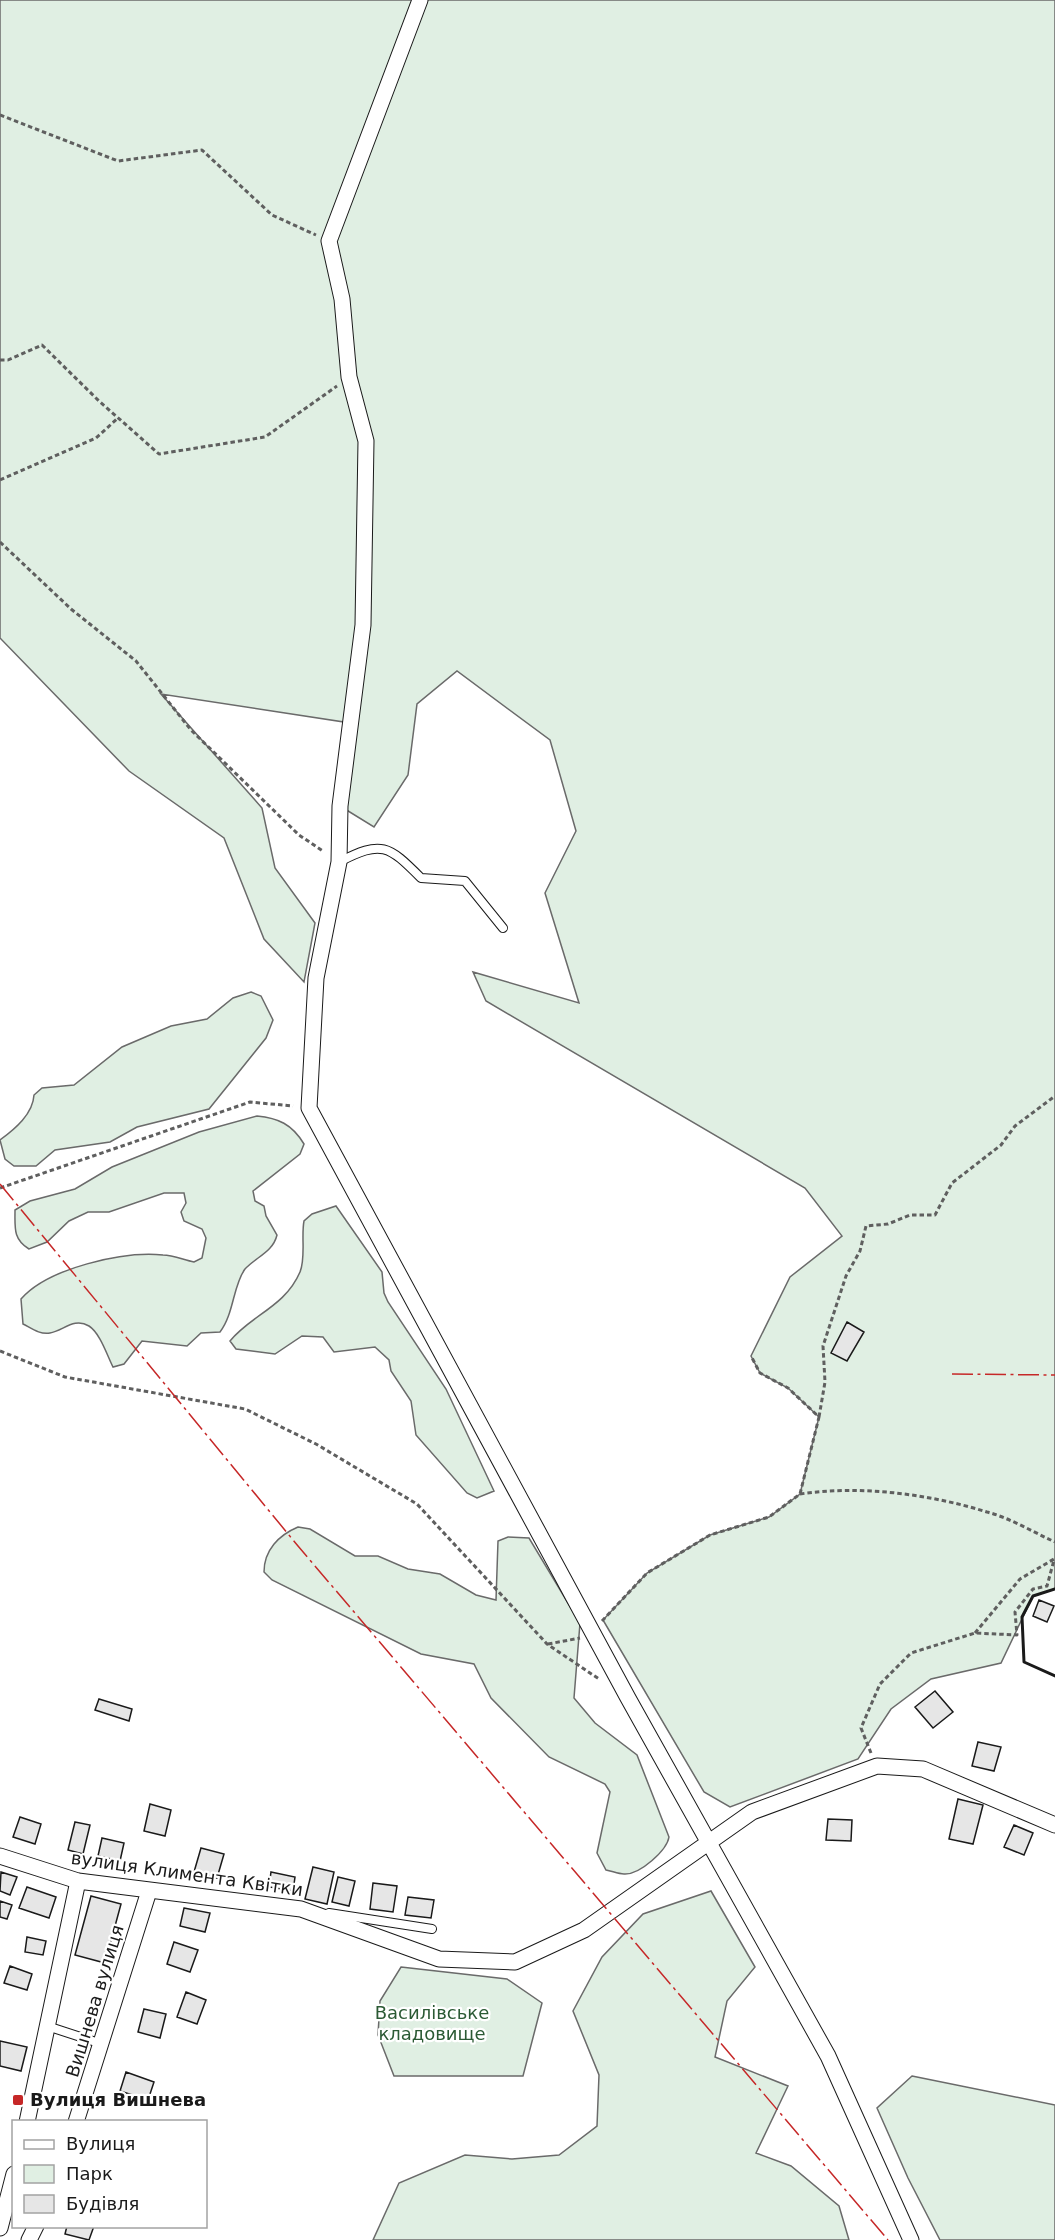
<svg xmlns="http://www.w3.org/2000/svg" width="1055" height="2240" viewBox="0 0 1055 2240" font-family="'DejaVu Sans',sans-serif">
<rect width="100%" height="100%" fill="#fff"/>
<path fill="#e0efe3" stroke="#6a6a6a" stroke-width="1.5" d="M0,0h1055v1589l-22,7 -32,67 -70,16 -40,30 -33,50 -128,48 -26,-15 -101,-172 44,-47 63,-38 59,-18 31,-23 19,-77 -31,-29 -28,-15 -9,-17 39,-79 52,-41 -37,-48 -319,-187 -13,-29 106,31 -34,-110 31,-62 -26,-91 -93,-69 -40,33 -9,71 -34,52 -34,-21 10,-83 -189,-29 101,114 13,60 40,55 -11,59 -40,-43 -40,-101 -95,-67 -129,-133z
M251,992l10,4 12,24 -7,18 -57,71 -72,18 -27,15 -55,8 -19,16h-22l-9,-7 -5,-19c15,-11 33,-26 34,-45l8,-7 32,-3 48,-38 49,-21 36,-7 26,-21z
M257,1116c21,2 35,8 47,28l-4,10 -47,37 2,10 9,5 2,10 11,19c-4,17 -21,22 -32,34 -12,16 -11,45 -25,63l-19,1 -14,13 -45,-5 -18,23 -11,3c-6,-12 -13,-34 -24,-41 -15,-9 -26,5 -39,7 -10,2 -19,-5 -27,-9l-2,-25c27,-31 102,-48 142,-44 10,0 21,5 31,7l8,-4 4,-20 -4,-9 -18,-8 -3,-9 5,-9 -2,-10h-20l-55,19h-21l-19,9 -22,21 -18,7c-16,-10 -14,-21 -14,-39l15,-9 45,-12 37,-22 87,-35z
M336,1206l46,66 2,21 4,9 58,87 48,102 -17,7 -10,-5 -51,-58 -5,-34 -20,-30 -2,-11 -14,-13 -41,5 -11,-15 -21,-1 -27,18 -39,-5 -6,-8c21,-26 55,-34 70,-69 6,-14 1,-36 4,-51l8,-7z
M298,1527l12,2 45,27h23l30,13 32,5 36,21 20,5 2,-59 10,-4 21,1 51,85 -6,75 21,25 42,32 32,82c-2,13 -29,38 -45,37 -6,0 -12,-3 -18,-4l-9,-17 13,-61 -5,-8 -56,-27 -58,-59 -17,-34 -53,-10 -149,-74 -8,-8c0,-22 15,-37 34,-45z
M711,1891l44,76 -28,34 -12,56 73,29 -32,67 35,13 48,40 10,34h-476l26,-57 66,-28 47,4 47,-4 38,-29 2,-51 -26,-64 29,-54 41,-43z
M401,1967l106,12 35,24 -19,73h-129l-16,-41 2,-34z
M912,2076l143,29v135h-115l-32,-62 -31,-70z"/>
<path fill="#e6e6e6" stroke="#1a1a1a" stroke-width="1.5" d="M847,1322l17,10 -17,29 -16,-8z
M1039,1600l15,6 -7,16 -14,-6z
M935,1691l18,21 -20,16 -18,-21z
M99,1699l33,10 -3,12 -34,-11z
M978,1742l23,5 -7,24 -22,-5z
M958,1799l25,6 -10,39 -24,-5z
M150,1804l21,6 -6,26 -21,-5z
M20,1817l21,7 -6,20 -22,-7z
M828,1819l24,1 -1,21 -25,-1z
M75,1822l15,3 -7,29 -15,-4z
M1014,1825l19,8 -9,22 -20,-8z
M102,1838l22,5 -4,18 -22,-5z
M201,1848l23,6 -7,24 -23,-6z
M313,1867l21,5 -7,32 -22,-5z
M1,1872l16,5 -7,18 -10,-4z
M271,1872l24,5 -2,14 -24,-4z
M338,1877l17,4 -6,25 -17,-4z
M373,1883l24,3 -4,26 -23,-3z
M27,1887l29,10 -7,21 -30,-10z
M91,1896l30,8 -16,59 -30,-8z
M408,1897l26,3 -3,18 -26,-3z
M0,1901l12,4 -5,14 -7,-2z
M184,1908l26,5 -5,19 -25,-6z
M27,1937l19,4 -3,14 -18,-3z
M174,1942l24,8 -8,22 -23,-8z
M10,1966l22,8 -5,16 -23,-7z
M186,1992l20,8 -9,24 -20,-7z
M144,2009l22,5 -6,24 -22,-6z
M0,2041l27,6 -6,24 -21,-5z
M126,2072l28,10 -6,18 -28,-9z
M67,2226h27l-5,14 -24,-6z"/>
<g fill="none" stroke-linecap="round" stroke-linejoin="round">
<g stroke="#1a1a1a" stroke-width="10">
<path id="lane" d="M339,862c43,-22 49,-17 82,16l44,3 38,47
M329,1913l103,16
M47,2026l55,18"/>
</g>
<g stroke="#1a1a1a" stroke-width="17">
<path id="street" d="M420,0l-91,241 13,58 7,78 17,64 -3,184 -23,181 -1,56 -23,116 -7,130 319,590 200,358 83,184
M0,1856l78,25 223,28 138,50 76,3 69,-32 168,-118 125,-46 46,3 132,56
M27,2122l51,-241
M76,2122l73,-231
M0,2228l14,-54
M29,2240l7,-14"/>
</g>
<path stroke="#5f5f5f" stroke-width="3" stroke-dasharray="4.5 3" stroke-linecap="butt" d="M0,115l118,46 84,-11 70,65 44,20
M0,360h8l34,-15 57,56 60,53 106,-17 72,-51
M0,480l96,-42 22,-20
M0,542l71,67 65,52 55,69 108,105 24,16
M0,1188l250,-86 43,4
M0,1351l65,26 180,32 71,35 101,60 130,140 52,35
M819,1417l6,-35 -2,-36 23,-70 14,-25 6,-25 22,-2 22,-9h25l17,-32 49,-38 14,-19 40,-30
M800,1494c61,-9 129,0 187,18 23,6 46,20 68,30
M602,1621l45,-48 63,-38 59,-18 31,-23 19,-77 -31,-29 -28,-15 -9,-17
M975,1633l45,-54 34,-20
M548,1644l32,-6
M871,1753l-10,-25 19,-44 31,-31 64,-20 42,2 -2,-23 18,-23 14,-3 7,-26"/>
<use href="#lane" stroke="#fff" stroke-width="8"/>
<use href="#street" stroke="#fff" stroke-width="15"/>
<path stroke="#1a1a1a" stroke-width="3" d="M1055,1589l-22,7 -11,21 2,45 31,14"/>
<path stroke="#c62828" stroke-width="1.5" stroke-dasharray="21 4.5 3 4.5" stroke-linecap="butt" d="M0,1184l298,362 590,694
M952,1374l103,1"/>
</g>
<rect fill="#c62828" stroke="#fff" stroke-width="2" x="12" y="2094" width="12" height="12" rx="3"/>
<g text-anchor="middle" stroke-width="4.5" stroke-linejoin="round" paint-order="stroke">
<g font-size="18" fill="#1a1a1a" stroke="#fff">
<text transform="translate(187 1874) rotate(8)" y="6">вулиця Климента Квітки</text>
<text transform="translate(95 2001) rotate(-73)" y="6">Вишнева вулиця</text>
</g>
<g font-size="18" fill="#2b5a34" stroke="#fff">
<text x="432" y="2019">Василівське<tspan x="432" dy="21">кладовище</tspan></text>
</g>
<g font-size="18" font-weight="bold" fill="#1a1a1a" stroke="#fff" text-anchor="start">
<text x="30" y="2106">Вулиця Вишнева</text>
</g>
</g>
<rect x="12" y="2120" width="195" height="108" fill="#ffffff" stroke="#a3a3a3" stroke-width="1.5"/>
<rect x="24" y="2140" width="30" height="9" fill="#ffffff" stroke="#a3a3a3" stroke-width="1.5"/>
<text x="66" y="2150" font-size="18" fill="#1a1a1a">Вулиця</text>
<rect x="24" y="2165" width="30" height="18" fill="#e0efe3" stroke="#a3a3a3" stroke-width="1.5"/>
<text x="66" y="2180" font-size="18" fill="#1a1a1a">Парк</text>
<rect x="24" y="2195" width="30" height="18" fill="#e6e6e6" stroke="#a3a3a3" stroke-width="1.5"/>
<text x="66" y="2210" font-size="18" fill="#1a1a1a">Будівля</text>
</svg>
